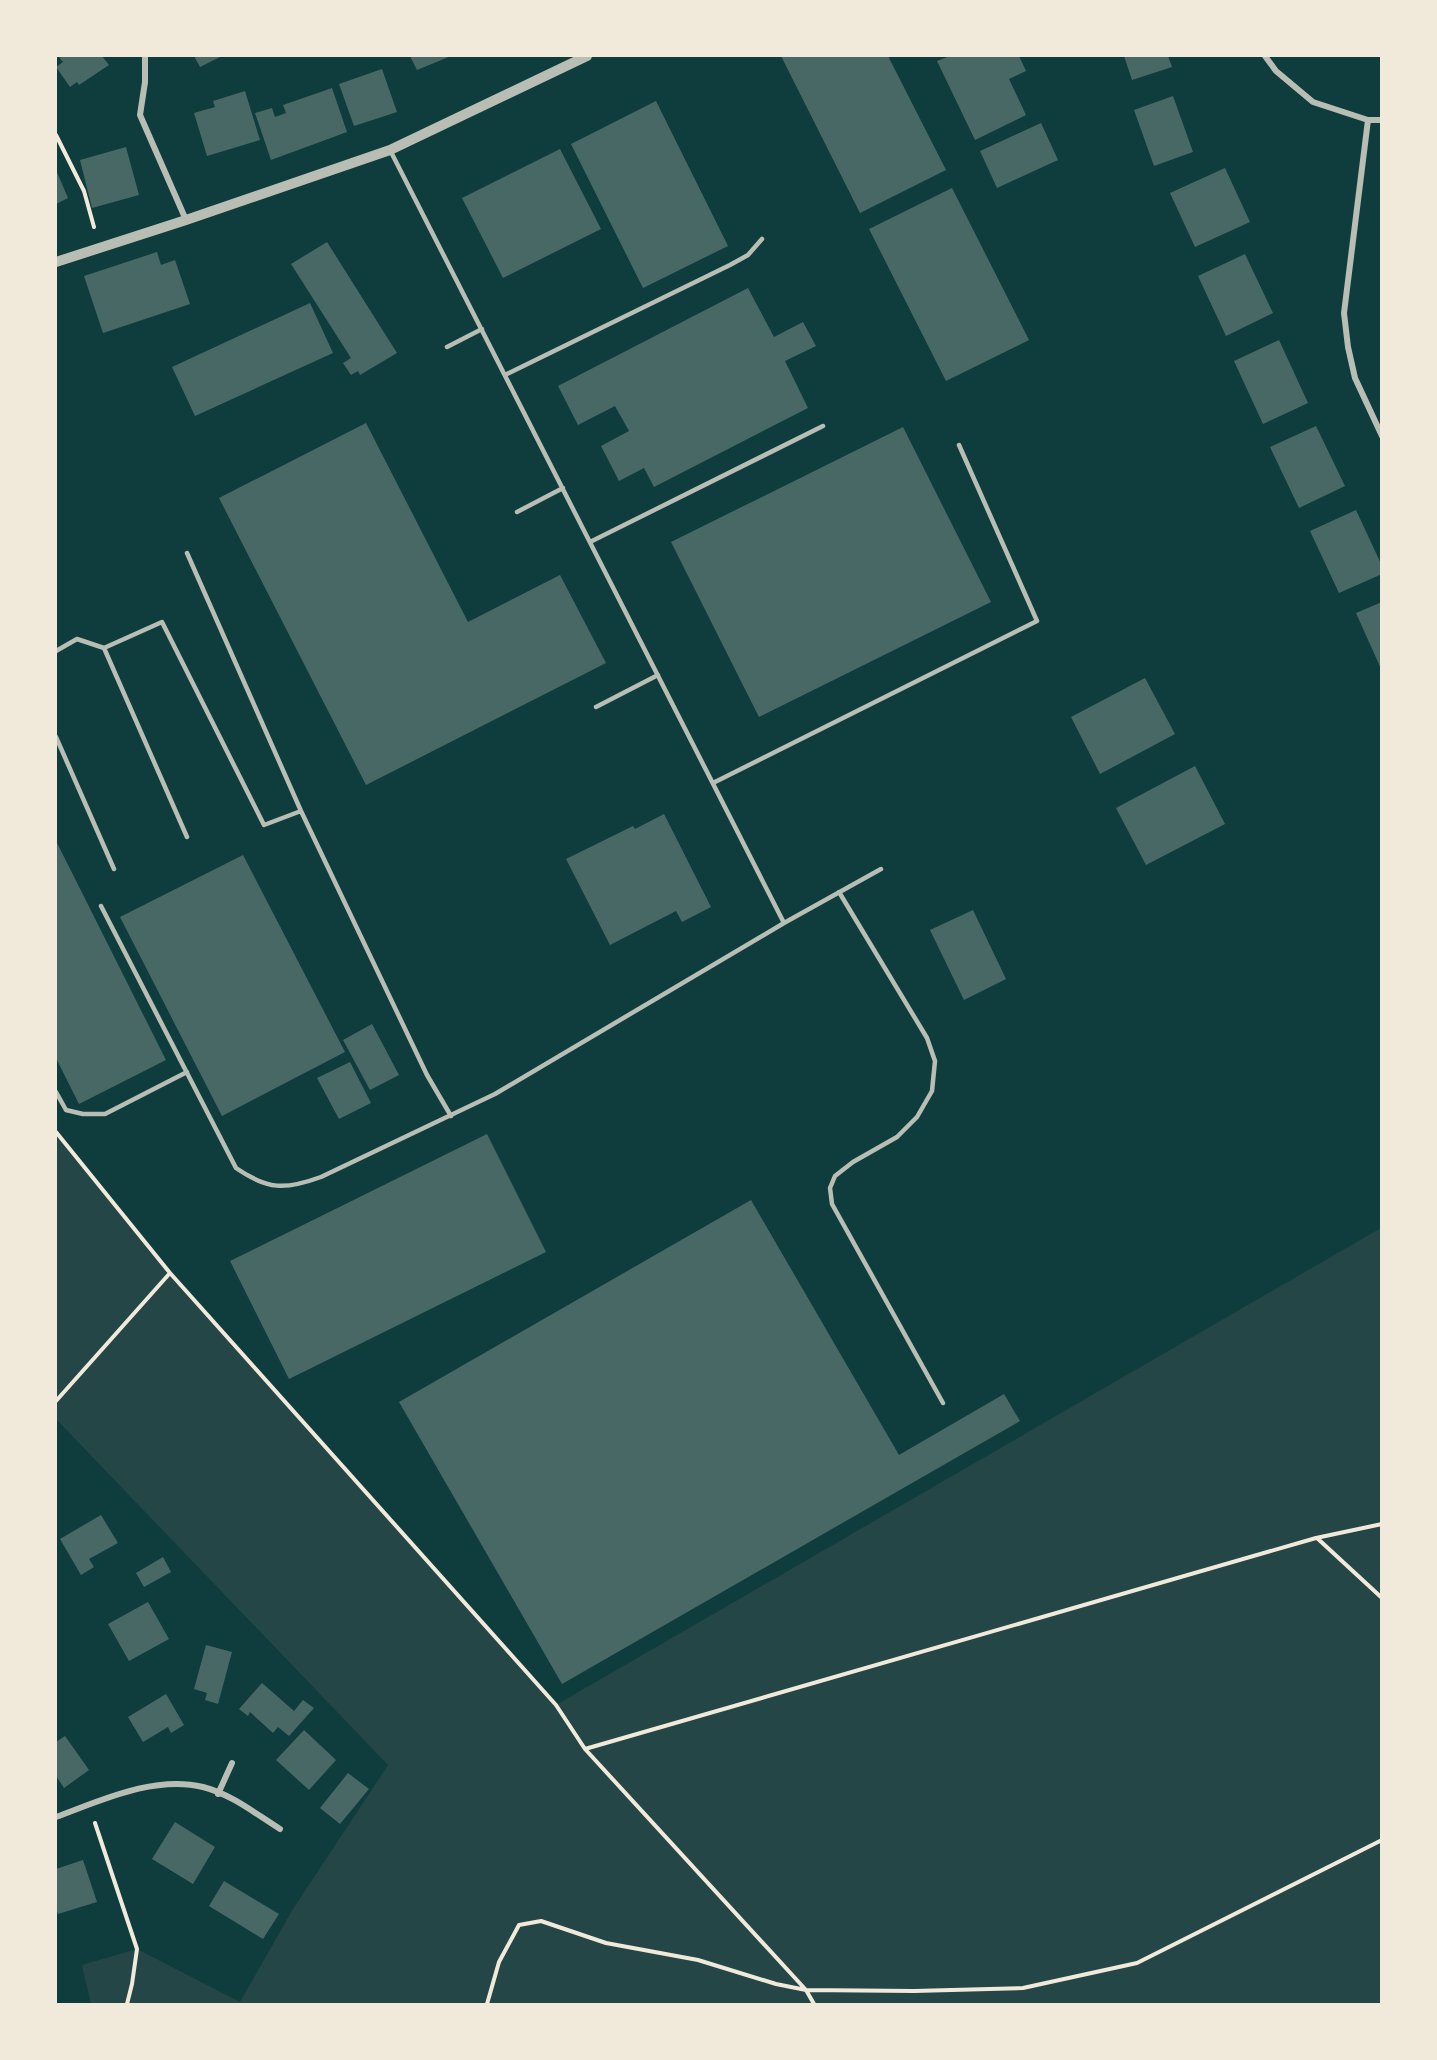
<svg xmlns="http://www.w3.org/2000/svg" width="1437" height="2060" viewBox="0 0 1437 2060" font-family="Helvetica,sans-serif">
<rect width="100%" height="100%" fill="#0f3d3e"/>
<path fill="#244646" d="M56,1132l114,141 386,432 825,-477v776h-1290l-9,-39 55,-16 103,53 53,-93 95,-144 -332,-346z"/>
<path fill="#486865" d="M58,56h44l7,9 -30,20 -2,-3 -7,5 -14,-20 7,-5z
M194,56h28l-22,11z
M410,56h41l-34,14z
M781,56h107l58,114 -86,43z
M950,56h69l7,15 -17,8 17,36 -51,25 -38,-79z
M1124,56h44l4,11 -40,13z
M382,69l15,43 -43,14 -15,-42z
M332,88l15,44 -76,28 -16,-47 17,-5 3,9 11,-4 -3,-8z
M245,91l15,49 -53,16 -13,-43 21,-6 -2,-6z
M1173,96l20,56 -39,14 -20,-56z
M656,101l72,145 -85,42 -72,-144z
M1041,123l17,37 -61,28 -17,-37z
M126,147l13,48 -47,13 -12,-48z
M560,149l41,80 -98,49 -41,-80z
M1225,168l25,54 -55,25 -25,-54z
M56,170l12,28 -12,6z
M952,188l77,152 -83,41 -77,-152z
M327,242l70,111 -37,22 -2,-4 -7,4 -8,-12 8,-5 -60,-94z
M157,252l4,13 14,-5 15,44 -87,29 -19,-57z
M1245,254l28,59 -47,23 -28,-60z
M748,288l26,49 29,-15 13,24 -31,15 23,47 -154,79 -10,-19 -25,13 -18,-35 28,-15 -14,-25 -37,19 -20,-39z
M310,303l23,50 -138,63 -23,-49z
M1279,340l29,63 -45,21 -29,-63z
M366,423l102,199 92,-47 46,88 -240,122 -147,-287z
M1316,426l29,60 -46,22 -29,-61z
M903,427l88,175 -232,115 -88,-175z
M1356,510l26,56v8l-43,19 -29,-62z
M1382,602v69l-26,-58z
M1145,678l30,56 -75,40 -29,-57z
M1195,766l30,58 -79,41 -30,-57z
M664,814l47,93 -29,15 -6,-11 -66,34 -44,-86 67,-33 2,3z
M56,841l110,219 -87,44 -23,-46z
M243,855l102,197 -123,64 -102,-199z
M973,910l33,69 -42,21 -34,-70z
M372,1024l27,51 -29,15 -27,-50z
M350,1062l21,41 -32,16 -22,-41z
M487,1134l59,118 -257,127 -59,-118z
M751,1200l148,255 105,-61 16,27 -458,263 -163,-282z
M101,1515l17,28 -29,16 5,8 -13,8 -21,-36z
M163,1557l8,15 -27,15 -8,-14z
M148,1602l21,37 -40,22 -21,-37z
M206,1645l26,7 -14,52 -13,-4 2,-7 -13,-4z
M262,1683l32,28 9,-11 11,8 -25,28 -11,-9 -5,6 -23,-21 -2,4 -9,-7z
M166,1694l18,31 -13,8 -3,-6 -25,15 -15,-25z
M304,1730l32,30 -27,30 -33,-30z
M65,1736l24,34 -25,18 -8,-12v-34z
M348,1773l21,16 -29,35 -20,-16z
M175,1822l40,25 -22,37 -41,-25z
M83,1860l14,42 -39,12 -2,-6v-39z
M224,1881l55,33 -16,25 -54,-33z"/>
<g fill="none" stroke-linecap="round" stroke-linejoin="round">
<path stroke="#f1e9da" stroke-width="4" d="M56,135l28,56 10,36
M56,1132l114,141 386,432 29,44 221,241 8,14
M56,1401l114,-128
M1317,1538l65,60
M585,1749l731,-211 66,-14
M95,1823l42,126 -5,35 -5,20
M487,2004l12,-42 20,-37 22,-4 65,22 92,17 78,24 30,6 108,1 109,-3 114,-25 245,-123"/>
<path stroke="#b8beb3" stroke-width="4.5" d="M390,150l394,773
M447,347l35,-18
M505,375l225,-110 18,-10 14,-16
M517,512l46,-24
M590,542l233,-116
M187,553l114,258 126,264 24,41
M56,651l21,-12 27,9
M596,707l62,-32
M56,737l58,132
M713,783l324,-162 -78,-176
M187,837l-83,-189 58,-26 102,203 37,-14
M839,892l88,146 8,23 -3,30 -15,26 -20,20 -44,25 -18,14 -5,12 2,16 111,199
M101,906l135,262c32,22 49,22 85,9l174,-83 289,-171 97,-54
M56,1092l10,18 17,4h22l82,-42"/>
<path stroke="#b8beb3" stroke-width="6" d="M145,56v26l-5,33 46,105
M1265,56l11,15 37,31 55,18h14
M1368,120l-24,193 4,34 7,31 27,58
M218,1794l14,-31
M56,1817c44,-16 98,-42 147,-30 28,7 53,27 77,42"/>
<path stroke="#b8beb3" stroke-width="10" d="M56,262l130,-42 204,-70 197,-94"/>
</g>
<rect width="1437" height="2060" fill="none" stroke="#f1e9da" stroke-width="114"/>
</svg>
